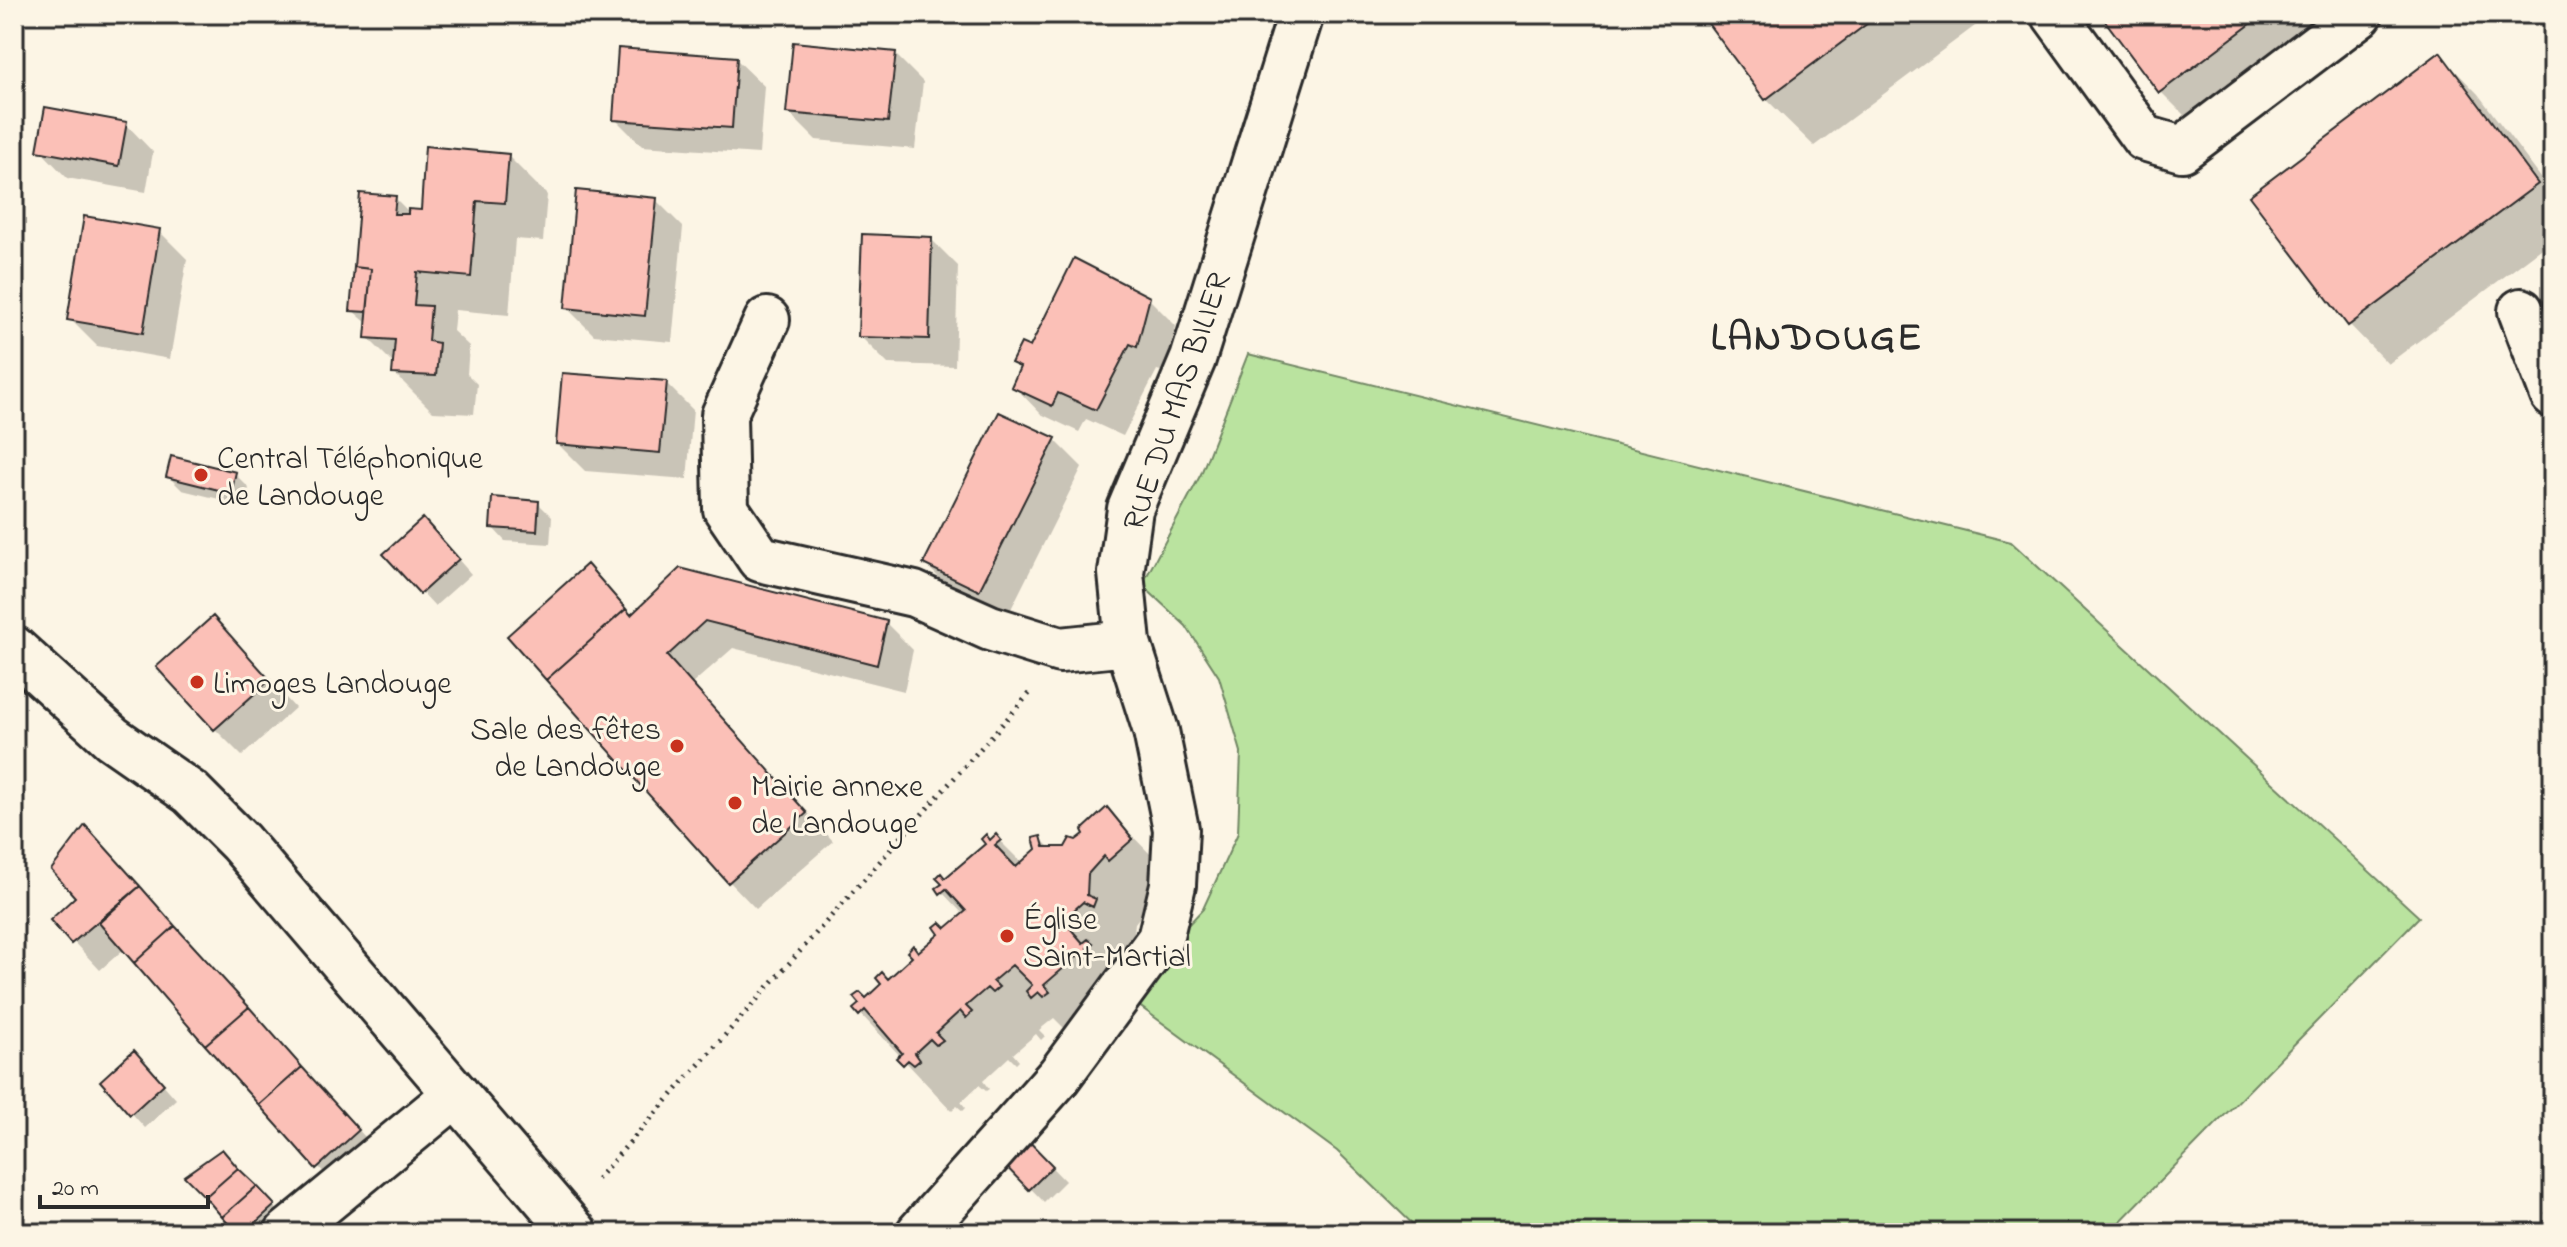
<svg xmlns="http://www.w3.org/2000/svg" width="2567" height="1247" viewBox="0 0 2567 1247" font-family="'Indie Flower',sans-serif">
<rect width="100%" height="100%" fill="#fcf5e5"/>
<filter id="ink" filterUnits="userSpaceOnUse"><feTurbulence type="fractalNoise" baseFrequency=".0125" numOctaves="2"/><feDisplacementMap in="SourceGraphic" scale="16" xChannelSelector="R" yChannelSelector="G"/><feConvolveMatrix kernelMatrix="1 2 1 2 8 2 1 2 1" color-interpolation-filters="sRGB"/></filter>
<g filter="url(#ink)">
<path fill="#bae39f" stroke="#728765" stroke-width="2" d="M1248,354l763,188 408,375 -310,316h-687l-85,-82 -214,-157 80,-85 35,-76 3,-81 -22,-75 -33,-51 -44,-41 59,-111z"/>
<path fill="#0003" d="M1704,14h287l-177,132 -48,-47z
M2102,14h273l-167,125 -48,-48z
M895,54l28,28 -8,67 -99,-9 -28,-28z
M2440,55l38,39 75,100v46l-165,124 -38,-39z
M736,59l28,27 -5,68 -117,-8 -27,-27z
M126,124l27,28 -7,40 -79,-14 -27,-28z
M508,156l39,39 -4,46 -28,-2 -6,76 -54,-5 -2,21 16,15 -2,28 10,10 -3,30 -41,-2 -39,-39 1,-8 -28,-28 1,-13 -16,-14 43,-112 13,13 14,1z
M656,200l27,27 -11,115 -78,-7 -27,-27z
M159,231l28,28 -17,100 -73,-13 -27,-27z
M931,239l27,27 -3,100 -67,-2 -28,-28z
M1149,299l27,27 -12,46 -7,-2 -34,66 -37,-17 -7,13 -38,-18 -27,-28 7,-16 -7,-7z
M666,383l27,27 -6,69 -102,-8 -27,-27z
M1054,439l28,28 -75,150 -54,-26 -28,-27z
M235,474l14,14 -5,17 -62,-15 -14,-14z
M538,503l14,14 -2,27 -45,-3 -13,-14z
M436,534l35,40 -36,32 -49,-52z
M587,567l46,49 253,7 27,27 -9,41 -171,-43 -41,36 141,157 -77,68 -27,-28z
M213,618l82,90 -53,48 -27,-27z
M1107,810l47,48 -2,44 -17,21 -3,26 -20,17 27,26 -59,52 -26,-26 -15,12 6,6 -4,4 -5,-6 -23,20 6,7 -3,3 -7,-7 -26,24 6,8 -3,2 -7,-6 -18,17 5,6 -3,3 -6,-5 -5,5 -96,-102 108,-94 -25,-26 57,-52 27,27 15,-14 2,-12 11,11h15z
M85,828l300,331 -41,36 -220,-246 -24,21 -47,-50 25,-23z
M148,1067l28,32 -31,29 -42,-47z
M1018,1133l47,48 -21,21 -47,-48z
M221,1152l66,68 -15,13h-33z
M2553,1204v19l-9,-10z"/>
<path fill="#fbc0b7" stroke="#2b2b2b" stroke-width="2" d="M1701,14h179l-115,86z
M2100,14h164l-105,79z
M793,42l103,10 -8,70 -102,-9z
M618,48l119,9 -5,71 -119,-8z
M2440,52l98,132 -190,142 -99,-130z
M45,107l82,15 -8,44 -82,-15z
M425,146l84,8 -4,49 -28,-2 -6,76 -54,-5 -3,33 17,1 -3,35 11,2 -3,33 -44,-2 3,-34 -30,-2 6,-69 -17,-2 6,-74 36,3 -2,18h14v-5l13,1z
M576,190l81,8 -12,118 -80,-8z
M84,216l76,13 -17,104 -76,-13z
M862,234l70,3 -3,102 -71,-2z
M1074,258l76,39 -13,50 -7,-3 -34,66 -38,-17 -6,13 -41,-19 9,-20 -9,-4 10,-20 9,4z
M354,267l17,2 -4,43 -17,-1z
M562,373l105,8 -7,72 -104,-9z
M999,412l57,26 -77,153 -56,-27z
M171,456l65,16 -5,21 -65,-16z
M492,497l47,4 -2,30 -47,-3z
M423,518l36,41 -39,35 -37,-40z
M587,564l39,45 -80,71 -39,-44z
M680,568l207,53 -10,44 -172,-44 -38,35 140,157 -79,70 -182,-203 80,-71 5,6z
M213,616l57,64 -56,50 -58,-63z
M1107,807l26,32 -25,22 -4,-5 -16,18 -1,21 9,4 -3,8 -10,-5 -20,18 20,23 5,-4 5,4 -6,5 5,6 -5,5 -6,-6 -37,32 6,7 -7,5 -5,-5 -7,6 -5,-7 6,-6 -20,-20 -19,16 6,6 -7,6 -5,-5 -21,18 6,6 -6,6 -6,-7 -24,22 7,7 -7,5 -6,-6 -15,14 5,7 -6,5 -6,-5 -5,5 -7,-7 6,-5 -37,-43 -6,6 -6,-7 6,-5 -6,-7 7,-5 6,6 15,-14 -5,-6 6,-6 6,7 24,-22 -5,-5 6,-7 5,7 21,-18 -5,-7 6,-5 6,6 20,-17 -20,-22 -6,5 -4,-6 6,-4 -6,-6 5,-5 4,5 40,-34 -4,-5 5,-5 4,6 6,-6 5,6 -6,5 21,22 20,-18 -3,-11 8,-2 3,11h21l5,-9 6,2 8,-6 -2,-4z
M85,825l55,61 -69,58 -21,-24 25,-23 -24,-27z
M140,886l35,40 -41,37 -35,-40z
M175,926l74,81 -44,38 -71,-82z
M249,1007l53,60 -43,38 -54,-60z
M134,1050l30,34 -34,31 -30,-34z
M302,1067l57,63 -43,39 -57,-64z
M1018,1130l35,36 -24,24 -35,-36z
M222,1149l16,19 -33,29 -21,-21z
M238,1168l19,18 -35,31 -17,-20z
M257,1186l18,19 -31,28h-7l-15,-16z"/>
<g fill="none" stroke-linecap="round" stroke-linejoin="round">
<g stroke="#2b2b2b" stroke-width="50">
<path id="minor" d="M2054,14l90,124 38,11 178,-135
M2521,311l32,84
M767,320l-43,95 2,94 34,50 154,35 76,34 70,22 68,-7
M287,1233l169,-139
M919,1233l140,-157 101,-137 13,-54 3,-56 -20,-98 -28,-88 -7,-70 9,-64 63,-150 108,-345"/>
</g>
<g stroke="#2b2b2b" stroke-width="50">
<path id="major" d="M14,649l98,89 79,55 49,49 335,391"/>
</g>
<path stroke="#2b2b2b" stroke-width="5" stroke-dasharray="2 6" stroke-linecap="butt" d="M597,1179l433,-486"/>
<use href="#minor" stroke="#fcf5e5" stroke-width="44"/>
<use href="#major" stroke="#fcf5e5" stroke-width="44"/>
</g>
</g>
<g fill="#c8321e" stroke="#fcf5e5" stroke-width="3">
<circle cx="201" cy="475" r="8"/>
<circle cx="197" cy="682" r="8"/>
<circle cx="677" cy="746" r="8"/>
<circle cx="735" cy="803" r="8"/>
<circle cx="1007" cy="936" r="8"/>
</g>
<g text-anchor="middle" stroke-width="6" stroke-linejoin="round" paint-order="stroke">
<g font-size="32" fill="#2b2b2b" stroke="#fcf5e5">
<text transform="translate(1175 401) rotate(-71)" y="11">RUE DU MAS BILIER</text>
</g>
<g font-size="32" fill="#2b2b2b" stroke="#fcf5e5" text-anchor="start">
<text x="217" y="468">Central Téléphonique<tspan x="217" dy="37">de Landouge</tspan></text>
<text x="213" y="693">Limoges Landouge</text>
<text x="661" y="739" text-anchor="end">Sale des fêtes<tspan x="661" dy="37">de Landouge</tspan></text>
<text x="751" y="796">Mairie annexe<tspan x="751" dy="37">de Landouge</tspan></text>
<text x="1023" y="929">Église<tspan x="1023" dy="37">Saint-Martial</tspan></text>
</g>
<g font-size="40" font-weight="bold" letter-spacing="2" fill="#2b2b2b" stroke="#fcf5e5">
<text x="1817" y="349">LANDOUGE</text>
</g>
</g>
<rect width="2567" height="1247" fill="none" stroke="#fcf5e5" stroke-width="48"/>
<rect x="24" y="24" width="2519" height="1199" fill="none" stroke="#2b2b2b" stroke-width="3" filter="url(#ink)"/>
<path d="M40 1195v12h168v-12" fill="none" stroke="#2b2b2b" stroke-width="4"/>
<text x="52" y="1195" font-size="24" fill="#2b2b2b" stroke="#fcf5e5" stroke-width="6" paint-order="stroke">20 m</text>
</svg>
